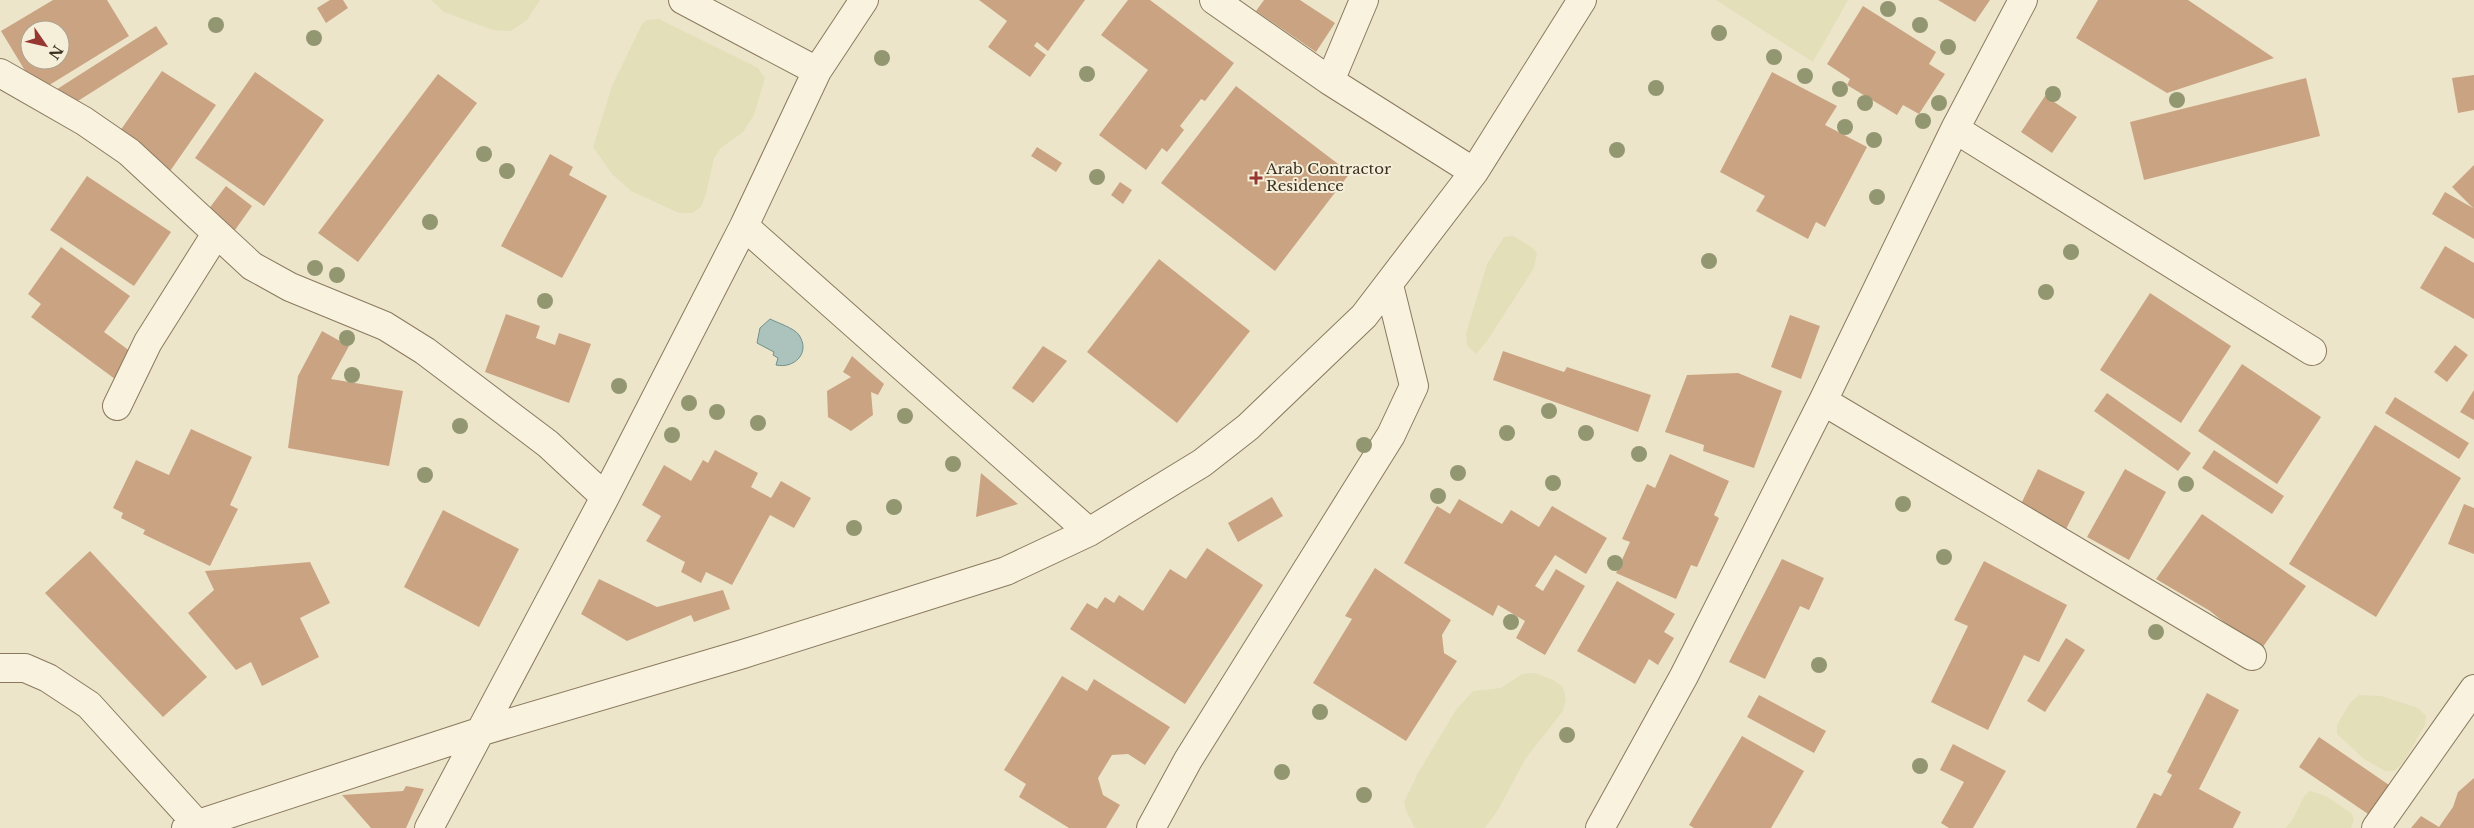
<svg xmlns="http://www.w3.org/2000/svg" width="2474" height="828" viewBox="0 0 2474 828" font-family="'Libre Baskerville',serif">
<rect width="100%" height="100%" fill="#ede5ca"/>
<path fill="#e3dfb8" d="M431,0h109l-13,20 -16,11 -18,-1 -49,-18z
M1716,0h132l-35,62z
M659,19l99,49 7,10 -11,37 -11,17 -22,16 -7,10 -8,36 -5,13 -9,6h-13l-48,-22 -19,-17 -19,-27 19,-61 30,-62 5,-4z
M1513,236l20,12 4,5 -3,15 -47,73 -11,13 -9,-9 -1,-12 21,-69 17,-27z
M1535,673l18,7 10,7 3,12 -3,12 -37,47 -28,52 -13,18h-70l-8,-15 -3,-11 14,-29 38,-63 17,-19 28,-3 21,-14z
M2359,695l22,1 37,12 8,8 -1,9 -22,38 -9,8h-9l-21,-12 -27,-25v-9l13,-22z
M2310,791l16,5 25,17 3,6 -3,9h-66l6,-6 14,-27z"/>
<path fill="#abc2bd" stroke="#71918b" d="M770,319c8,4 24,9 29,16 12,18 -5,34 -23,30l2,-7 -5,-3 1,-3 -17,-9 3,-15z"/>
<path fill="#caa482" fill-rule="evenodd" d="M53,0h54l22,36 -91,56 -37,-61zM30,30h30v30h-30z
M330,0h13l5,8 -22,15 -9,-15z
M979,0h106l-37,51 -11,-9 -3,4 12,9 -16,22 -42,-30 19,-26z
M1128,0h22l84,63 -29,38 -4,-2 -21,27 4,4 -17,22 -5,-4 -16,22 -47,-35 49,-65 -47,-35z
M1264,0h36l35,23 -19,29 -60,-41z
M1938,0h52l-15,22z
M2098,0h90l86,58 -107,35 -91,-55z
M1863,6l73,46 -7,12 16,10 -26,40 -16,-9 -6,10 -50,-30 3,-6 -23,-15z
M156,26l12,18 -117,74 -11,-18z
M162,71l54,34 -48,69 -53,-36z
M255,72l69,48 -60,86 -69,-48z
M1772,72l65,34 -12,19 42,22 -42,80 -9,-5 -8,17 -52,-28 9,-15 -45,-24z
M438,74l39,29 -119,159 -40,-29z
M2474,75v35l-16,3 -6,-35z
M2306,78l14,58 -176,44 -14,-58z
M1236,86l114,87 -75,98 -114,-88z
M2045,96l32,21 -25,36 -31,-21z
M1037,147l25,16 -6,9 -25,-16z
M550,154l23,13 -4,8 38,21 -45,82 -61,-32z
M2474,165v74l-42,-25 13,-22 28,16 -21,-21z
M87,176l84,56 -37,54 -84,-56z
M1120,182l12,8 -9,14 -12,-9z
M226,186l26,20 -17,24 -27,-20z
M2445,246l29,17v56l-54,-31z
M61,247l69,49 -26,36 30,22 -15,28 -88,-65 10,-13 -13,-10z
M1159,259l91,72 -73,92 -90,-71z
M2150,293l81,53 -50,77 -81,-53z
M506,314l34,12 -4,12 19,7 4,-12 32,11 -22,59 -84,-31z
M1790,315l30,11 -19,53 -30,-12z
M322,331l27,15 -18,33 72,12 -14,75 -101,-18 10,-72z
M2455,345l13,10 -21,27 -13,-10z
M1043,346l24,15 -34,42 -21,-15z
M1503,351l61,21 3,-5 84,28 -13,37 -145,-52z
M852,356l32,28 -6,11 -7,-3 2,23 -22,16 -23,-14 -1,-26 24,-14 -8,-5z
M2242,364l79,53 -44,67 -79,-53z
M1738,373l44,18 -28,77 -51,-17 1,-6 -39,-13 22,-57z
M2474,390v30l-14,-8z
M2107,393l84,60 -13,18 -84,-60z
M2395,397l74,46 -10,16 -74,-46z
M2375,425l86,53 -85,139 -87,-53z
M191,429l61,28 -22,48 8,4 -28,57 -67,-32 2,-4 -24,-12 2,-5 -10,-5 23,-48 33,15z
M715,450l43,23 -7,14 20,11 10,-17 30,17 -17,30 -24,-13 -38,70 -26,-13 -5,11 -20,-11 4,-10 -39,-21 15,-25 -19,-11 22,-40 27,16 12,-21 5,3z
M2214,450l70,46 -12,18 -70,-46z
M1670,454l59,27 -15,34 5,3 -22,49 -6,-2 -15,34 -60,-26 14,-31 -8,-3 25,-55 8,4z
M2038,469l47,23 -20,39 -46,-23z
M2125,469l41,23 -37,68 -42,-23z
M981,473l37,31 -42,13z
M1272,497l11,19 -45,26 -10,-19z
M1459,499l43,25 9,-14 28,17 13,-21 55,32 -21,36 -31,-19 -20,31 8,5 13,-22 29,17 -40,69 -29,-17 9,-17 -27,-16 -5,11 -89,-53 33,-57 13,8z
M2464,504l10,4v46l-26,-10z
M443,510l76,39 -40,78 -75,-40z
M2202,514l104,72 -46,65 -50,-40 -54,-32z
M1207,548l56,37 -78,119 -115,-75 17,-26 10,6 8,-12 9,6 5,-8 24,16 27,-42 16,10z
M90,551l117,126 -44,40 -118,-124z
M1782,559l42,19 -15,32 -9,-4 -35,73 -36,-17z
M1984,561l83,44 -28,57 -15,-7 -36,75 -57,-28 37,-76 -14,-6z
M310,562l20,41 -30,15 19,39 -57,29 -11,-24 -15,8 -48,-57 26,-23 -9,-19z
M1375,568l76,52 -9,15 2,18 13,8 -51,80 -93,-58 39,-64 -7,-3z
M599,579l58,28 66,-17 7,19 -36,13 -3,-7 -64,26 -46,-27z
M1617,581l58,33 -11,18 10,6 -16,27 -9,-6 -14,25 -58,-33z
M2066,638l19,12 -40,62 -18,-11z
M1062,676l25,15 7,-12 76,48 -25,38 -17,-11 -16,1 -14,23 5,17 17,10 -14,23h-37l-50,-31 7,-13 -22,-14z
M2207,693l32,17 -40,79 42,23 -8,16h-97l18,-35 7,3 11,-21 -5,-3z
M1759,695l67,36 -12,22 -67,-36z
M1742,736l62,35 -33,57h-77l-5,-3z
M2319,737l73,50 -21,29 -72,-49z
M1953,744l53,27 -33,57h-24l-8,-5 23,-41 -24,-12z
M2474,778v50h-63l10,-12 18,11 14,-20 5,-15z
M406,786l18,3 -18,39h-35l-29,-33 61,-4z"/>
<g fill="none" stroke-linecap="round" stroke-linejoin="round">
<g stroke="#8a795f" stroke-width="30">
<path id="minor" d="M683,0l134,71
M1214,0l116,81 144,91
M0,73l84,48 45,31 123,114 38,21 95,39 40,25 123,93 57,53
M1330,81l34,-81
M1955,129l357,222
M744,226l345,306
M1823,401l429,255
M117,406l31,-64 68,-108
M0,668h25l23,10 41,27 108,119
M186,828l296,-97 261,-77 263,-83 83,-39 113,-69 46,-36 116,-111 110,-144 108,-172
M429,828l176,-331 139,-271 73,-155 47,-71
M1151,828l37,-68 203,-325 23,-49 -25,-101
M1600,828l84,-152 139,-275 132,-272 68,-129
M2376,828l98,-139"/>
</g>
<use href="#minor" stroke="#f8f2de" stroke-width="28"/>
</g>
<g fill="#929771">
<circle cx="1888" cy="9" r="8"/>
<circle cx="216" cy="25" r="8"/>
<circle cx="1920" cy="25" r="8"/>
<circle cx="1719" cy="33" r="8"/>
<circle cx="314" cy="38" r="8"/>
<circle cx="1948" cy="47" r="8"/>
<circle cx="1774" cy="57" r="8"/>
<circle cx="882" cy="58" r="8"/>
<circle cx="1087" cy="74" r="8"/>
<circle cx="1805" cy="76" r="8"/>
<circle cx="1656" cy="88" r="8"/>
<circle cx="1840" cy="89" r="8"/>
<circle cx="2053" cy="94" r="8"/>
<circle cx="2177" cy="100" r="8"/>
<circle cx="1865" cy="103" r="8"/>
<circle cx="1939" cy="103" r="8"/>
<circle cx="1923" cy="121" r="8"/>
<circle cx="1845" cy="127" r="8"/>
<circle cx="1874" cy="140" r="8"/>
<circle cx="1617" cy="150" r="8"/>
<circle cx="484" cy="154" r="8"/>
<circle cx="507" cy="171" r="8"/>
<circle cx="1097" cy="177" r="8"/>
<circle cx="1877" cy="197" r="8"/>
<circle cx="430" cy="222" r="8"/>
<circle cx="2071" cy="252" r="8"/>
<circle cx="1709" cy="261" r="8"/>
<circle cx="315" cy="268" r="8"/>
<circle cx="337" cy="275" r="8"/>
<circle cx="2046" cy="292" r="8"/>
<circle cx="545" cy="301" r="8"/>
<circle cx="347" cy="338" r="8"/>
<circle cx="352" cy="375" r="8"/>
<circle cx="619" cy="386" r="8"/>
<circle cx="689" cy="403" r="8"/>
<circle cx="1549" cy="411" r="8"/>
<circle cx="717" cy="412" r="8"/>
<circle cx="905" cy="416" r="8"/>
<circle cx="758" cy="423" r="8"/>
<circle cx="460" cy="426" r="8"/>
<circle cx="1507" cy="433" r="8"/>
<circle cx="1586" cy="433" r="8"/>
<circle cx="672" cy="435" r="8"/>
<circle cx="1364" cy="445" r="8"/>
<circle cx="1639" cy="454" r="8"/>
<circle cx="953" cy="464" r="8"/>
<circle cx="1458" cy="473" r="8"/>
<circle cx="425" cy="475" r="8"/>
<circle cx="1553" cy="483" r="8"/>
<circle cx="2186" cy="484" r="8"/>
<circle cx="1438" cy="496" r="8"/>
<circle cx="1903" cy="504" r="8"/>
<circle cx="894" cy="507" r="8"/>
<circle cx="854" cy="528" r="8"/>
<circle cx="1944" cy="557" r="8"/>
<circle cx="1615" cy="563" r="8"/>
<circle cx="1511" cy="622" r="8"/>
<circle cx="2156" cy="632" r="8"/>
<circle cx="1819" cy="665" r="8"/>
<circle cx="1320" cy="712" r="8"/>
<circle cx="1567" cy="735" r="8"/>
<circle cx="1920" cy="766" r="8"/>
<circle cx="1282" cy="772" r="8"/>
<circle cx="1364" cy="795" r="8"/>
</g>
<path fill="#973731" stroke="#f5efda" stroke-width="2" d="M1253.5 170.5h5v5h5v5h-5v5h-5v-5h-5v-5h5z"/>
<g text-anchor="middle" stroke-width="4" stroke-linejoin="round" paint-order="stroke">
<g font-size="15" fill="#3b3022" stroke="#f5efda" text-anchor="start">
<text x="1266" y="174">Arab Contractor<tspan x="1266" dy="17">Residence</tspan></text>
</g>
</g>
<g transform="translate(45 45) rotate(124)"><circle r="24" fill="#f5efda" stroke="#aba390"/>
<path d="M0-4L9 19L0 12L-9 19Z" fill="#973731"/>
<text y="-8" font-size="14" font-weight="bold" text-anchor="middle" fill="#3b3022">N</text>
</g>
</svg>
